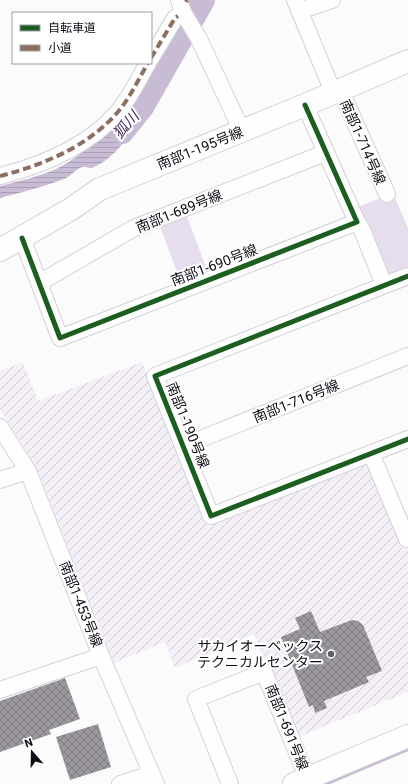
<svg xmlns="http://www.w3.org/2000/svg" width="408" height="784" viewBox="0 0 408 784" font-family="Roboto,'Noto Sans JP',sans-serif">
<defs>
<pattern id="industrial-furrows" width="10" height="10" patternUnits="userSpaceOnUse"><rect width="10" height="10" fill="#f4eff7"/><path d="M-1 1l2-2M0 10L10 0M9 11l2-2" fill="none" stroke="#d0ccd3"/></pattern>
<pattern id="water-rules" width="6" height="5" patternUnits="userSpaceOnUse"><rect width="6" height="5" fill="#c8bbd4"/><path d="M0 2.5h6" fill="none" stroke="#ab9fb5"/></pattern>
<pattern id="building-cross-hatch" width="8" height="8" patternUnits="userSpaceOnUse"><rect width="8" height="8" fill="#9c989f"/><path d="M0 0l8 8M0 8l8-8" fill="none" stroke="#7e7a80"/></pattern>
</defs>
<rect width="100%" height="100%" fill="#fbfbfb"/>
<path fill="url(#industrial-furrows)" d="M23,362l15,39 104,-39 66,165 153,-62 9,2 33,81 5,-2v146l-112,46 -42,-104 -79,34 -10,-26 -51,21 -77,-195 -37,-59v-38z"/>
<path fill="#e6deee" d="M393,193l15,35v41l-16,6 -7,-2 -27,-66z
M186,214l23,61 -27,10 -23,-61z"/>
<path fill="url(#water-rules)" d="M133,102l15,7c-13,19 -32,49 -54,58 -4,2 -8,-1 -12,0 -6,2 -11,9 -18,12 -21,8 -42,13 -64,19v-12c19,-5 38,-9 56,-17 31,-15 54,-42 77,-67z"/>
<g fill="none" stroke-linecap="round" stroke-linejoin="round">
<path stroke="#c8bbd4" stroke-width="4" d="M325,784l83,-35"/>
<path stroke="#c8bbd4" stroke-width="24" d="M122,132l20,-25 61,-107"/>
</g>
<path fill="url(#building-cross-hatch)" d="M311,611l9,21 32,-12 6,1 5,4 19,46 -16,6 3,5 -45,19 3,7 -12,5 -2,-8 -4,2 -28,-70 19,-8 -5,-11z
M65,678l15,41 -31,11 2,4 -51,18v-51z
M98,724l13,43 -41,13 -14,-43z"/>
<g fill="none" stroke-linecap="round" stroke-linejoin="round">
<g stroke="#d3d1d6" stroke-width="18">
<path id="street" d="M179,0l4,12 16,27 43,92
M295,0l38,92
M299,11l33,-11
M151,58l24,-40 3,-2
M340,89l47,105
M0,176c43,-11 87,-29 117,-63 13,-15 21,-33 31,-50
M357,222l5,8 22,55
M22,238l38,100 297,-116 -52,-117
M408,276l-253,100 56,140 197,-77
M39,283l95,-55 191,-75
M0,427l28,44 73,185 55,128
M183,446l225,-90
M371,453l36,86 1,-1
M0,480l28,-9
M0,690l101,-34
M120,784l31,-10
M230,784l-34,-85 68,-27 46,112"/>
</g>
<g stroke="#d3d1d6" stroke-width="24">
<path id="secondary" d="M0,250l71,-41 29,-20 205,-84 103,-44
M294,784l114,-48"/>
</g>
<use href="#street" stroke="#fefefe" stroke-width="16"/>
<use href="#secondary" stroke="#fefefe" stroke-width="22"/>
<path stroke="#8d6e63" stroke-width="4" stroke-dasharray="8 4" stroke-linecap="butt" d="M186,2l1,-2
M151,58l24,-40 3,-2
M0,176c43,-11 87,-29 117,-63 13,-15 21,-33 31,-50"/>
<g stroke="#fff" stroke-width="8">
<path id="cycleway" d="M22,238l38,100 297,-116 -52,-117
M408,276l-253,100 56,140 197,-77"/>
</g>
<use href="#cycleway" stroke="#1b5e20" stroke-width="5"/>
</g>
<circle fill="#625f65" stroke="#fff" stroke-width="1.5" cx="331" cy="654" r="4"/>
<g text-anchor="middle" stroke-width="4" stroke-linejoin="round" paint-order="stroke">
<g font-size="14" fill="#100b14" stroke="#fff">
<text transform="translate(363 142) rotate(66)" y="5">南部1-714号線</text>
<text transform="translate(200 148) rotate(-22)" y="5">南部1-195号線</text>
<text transform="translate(179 211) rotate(-22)" y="5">南部1-689号線</text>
<text transform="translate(214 265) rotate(-21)" y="5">南部1-690号線</text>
<text transform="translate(296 401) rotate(-22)" y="5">南部1-716号線</text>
<text transform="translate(188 425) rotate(68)" y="5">南部1-190号線</text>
<text transform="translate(81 604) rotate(68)" y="5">南部1-453号線</text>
<text transform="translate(287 727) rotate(68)" y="5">南部1-691号線</text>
</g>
<g font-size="14" fill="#100b14" stroke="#fff" text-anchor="end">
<text x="323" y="651">サカイオーベックス<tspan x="323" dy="16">テクニカルセンター</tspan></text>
</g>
<g font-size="15" font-style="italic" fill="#432757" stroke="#fff">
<text transform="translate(126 125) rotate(-48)" y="5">狐川</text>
</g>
</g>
<rect x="12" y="12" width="140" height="52" fill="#ffffff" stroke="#9f9da1"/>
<rect x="20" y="25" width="20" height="6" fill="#1b5e20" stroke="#9f9da1"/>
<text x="48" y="32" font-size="12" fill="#100b14">自転車道</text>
<rect x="20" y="45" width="20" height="6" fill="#8d6e63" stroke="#9f9da1"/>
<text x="48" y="52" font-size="12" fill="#100b14">小道</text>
<g transform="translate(32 752) rotate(340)" stroke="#ffffff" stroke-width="3" paint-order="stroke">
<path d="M0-3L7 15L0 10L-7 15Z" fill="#100b14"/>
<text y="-6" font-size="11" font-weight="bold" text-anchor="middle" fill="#100b14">N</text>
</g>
</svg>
